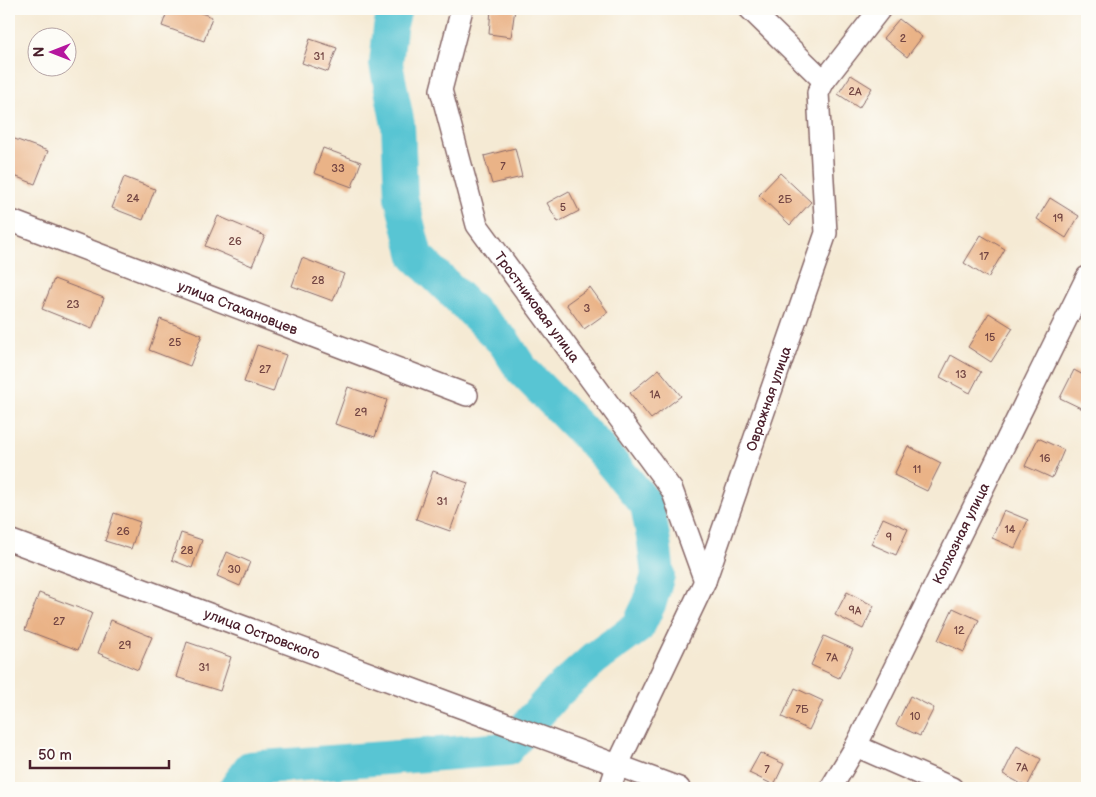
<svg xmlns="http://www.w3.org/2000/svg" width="1096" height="797" viewBox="0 0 1096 797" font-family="'Balsamiq Sans',sans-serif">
<rect width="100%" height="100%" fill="#fdfcf7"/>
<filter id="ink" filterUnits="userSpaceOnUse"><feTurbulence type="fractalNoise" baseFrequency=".02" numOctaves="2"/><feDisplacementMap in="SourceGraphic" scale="10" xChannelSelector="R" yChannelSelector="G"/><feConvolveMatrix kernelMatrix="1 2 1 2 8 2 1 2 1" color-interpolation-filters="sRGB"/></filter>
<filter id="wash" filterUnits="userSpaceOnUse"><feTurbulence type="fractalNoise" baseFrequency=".0096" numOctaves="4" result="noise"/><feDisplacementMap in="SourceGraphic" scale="20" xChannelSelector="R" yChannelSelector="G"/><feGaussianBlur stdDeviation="1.12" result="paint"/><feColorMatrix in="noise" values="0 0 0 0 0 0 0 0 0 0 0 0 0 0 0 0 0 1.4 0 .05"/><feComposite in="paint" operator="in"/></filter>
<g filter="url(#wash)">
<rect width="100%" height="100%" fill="#f5ead4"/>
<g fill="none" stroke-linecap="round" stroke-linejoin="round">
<path stroke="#59c5d3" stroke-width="34" d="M236,788l14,-20 257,-19 46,-53 42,-38 43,-31 12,-25 8,-27 -4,-33 -7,-37 -48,-57 -77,-78 -18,-28 -88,-86 -15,-59 -3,-72 -12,-61 4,-36 5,-19"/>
</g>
<g id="blocks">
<path fill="#eab387" d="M168,9h22l22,8 -8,24 -42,-15z
M491,9h24l-4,28 -22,-3z
M899,19l23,18 -15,20 -24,-19z
M310,39l27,9 -9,24 -26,-9z
M851,75l21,13 -13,20 -21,-14z
M9,137l39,14 -13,33 -26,-10z
M323,148l38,14 -9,25 -38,-14z
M515,148l7,29 -30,7 -8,-28z
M780,173l31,29 -21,23 -31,-30z
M124,177l31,12 -12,31 -31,-12z
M569,191l10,20 -21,11 -11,-19z
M1050,198l29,18 -13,22 -29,-19z
M218,216l47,20 -13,30 -47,-20z
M981,235l24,14 -17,29 -24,-15z
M302,258l42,16 -11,27 -41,-15z
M54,279l50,19 -12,31 -50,-20z
M590,287l18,25 -24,17 -18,-25z
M989,313l24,15 -22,34 -23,-15z
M160,319l42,16 -12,31 -41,-16z
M257,345l29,10 -13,37 -29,-10z
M951,355l30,17 -11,21 -30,-16z
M659,369l22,27 -30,23 -21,-26z
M1074,370l13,7v34l-27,-13z
M348,387l39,13 -12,37 -40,-13z
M1038,438l26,12 -12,28 -27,-12z
M908,446l33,17 -14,28 -33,-16z
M433,471l35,12 -18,48 -34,-12z
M1004,510l24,10 -13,28 -23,-10z
M114,513l26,9 -9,27 -26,-8z
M883,518l25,11 -12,26 -25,-11z
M181,533l21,7 -10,28 -20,-8z
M227,552l23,10 -10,24 -23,-10z
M847,592l27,14 -11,23 -28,-14z
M39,593l53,20 -14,37 -53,-20z
M953,608l26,12 -15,32 -26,-12z
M111,620l41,17 -14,33 -40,-17z
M824,636l29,13 -14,29 -28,-13z
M187,642l44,15 -11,34 -44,-14z
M795,688l28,13 -14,29 -27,-13z
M910,696l24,12 -14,28 -24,-11z
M1017,746l24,13 -14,28 -24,-13z
M760,753l24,11 -10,21 -25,-12z"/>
</g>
</g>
<g filter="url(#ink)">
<use href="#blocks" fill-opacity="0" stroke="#866666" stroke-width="1"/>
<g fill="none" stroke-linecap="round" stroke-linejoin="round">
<g stroke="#866666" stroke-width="24">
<g id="minor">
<path id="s1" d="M462,9l-21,81 36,135 195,265 33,91"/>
<path d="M750,9l74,72"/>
<path id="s2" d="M9,220l458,175"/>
<path id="s3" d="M9,540l670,248"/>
<path d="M856,746l96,42"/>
<path id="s4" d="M610,788l8,-24 87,-183 121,-348 -8,-140 6,-12 56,-72"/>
<path id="s5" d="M831,788l25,-42 231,-469"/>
</g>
</g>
<use href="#minor" stroke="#fff" stroke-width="21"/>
</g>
</g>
<g text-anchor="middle" stroke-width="4" stroke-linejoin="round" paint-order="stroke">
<g font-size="11" fill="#724442">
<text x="903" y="42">2</text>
<text x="319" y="60">31</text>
<text x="855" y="95">2А</text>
<text x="503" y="170">7</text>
<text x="338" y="172">33</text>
<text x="133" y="202">24</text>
<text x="785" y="203">2Б</text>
<text x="563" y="211">5</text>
<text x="1058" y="222">19</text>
<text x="235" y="245">26</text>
<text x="984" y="260">17</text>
<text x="318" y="284">28</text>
<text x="73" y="308">23</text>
<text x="587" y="312">3</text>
<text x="990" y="341">15</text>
<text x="175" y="346">25</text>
<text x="265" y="373">27</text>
<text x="961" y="378">13</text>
<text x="655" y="398">1А</text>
<text x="361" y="416">29</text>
<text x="1045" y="462">16</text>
<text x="917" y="473">11</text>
<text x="442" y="505">31</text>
<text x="1010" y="533">14</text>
<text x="123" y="535">26</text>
<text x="889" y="541">9</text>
<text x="187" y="554">28</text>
<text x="234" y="573">30</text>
<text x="855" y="614">9А</text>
<text x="59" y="625">27</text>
<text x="959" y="634">12</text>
<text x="125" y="649">29</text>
<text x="832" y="661">7А</text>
<text x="204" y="671">31</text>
<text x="802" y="713">7Б</text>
<text x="915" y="720">10</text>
<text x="1022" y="771">7А</text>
<text x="767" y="773">7</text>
</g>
<g font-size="14" fill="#4a1f2b" stroke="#fdfcf7">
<text dy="5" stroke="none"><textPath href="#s2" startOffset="245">улица Стахановцев</textPath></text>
<text dy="5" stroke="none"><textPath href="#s1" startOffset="325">Тростниковая улица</textPath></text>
<text dy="5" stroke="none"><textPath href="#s4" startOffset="421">Овражная улица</textPath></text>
<text dy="5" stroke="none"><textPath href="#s5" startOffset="286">Колхозная улица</textPath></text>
<text dy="5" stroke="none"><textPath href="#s3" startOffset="270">улица Островского</textPath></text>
</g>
</g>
<rect width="1096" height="797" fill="none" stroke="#fdfcf7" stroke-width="30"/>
<g transform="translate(52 52) rotate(270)"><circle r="24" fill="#fdfcf7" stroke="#b5a4a5"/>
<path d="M0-4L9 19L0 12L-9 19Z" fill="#b5179e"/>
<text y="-8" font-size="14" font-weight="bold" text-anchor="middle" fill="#4a1f2b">N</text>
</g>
<path d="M30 760v8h139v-8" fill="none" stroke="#4a1f2b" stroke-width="2.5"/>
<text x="38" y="760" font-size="15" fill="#4a1f2b" stroke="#fdfcf7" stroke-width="4" paint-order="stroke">50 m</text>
</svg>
